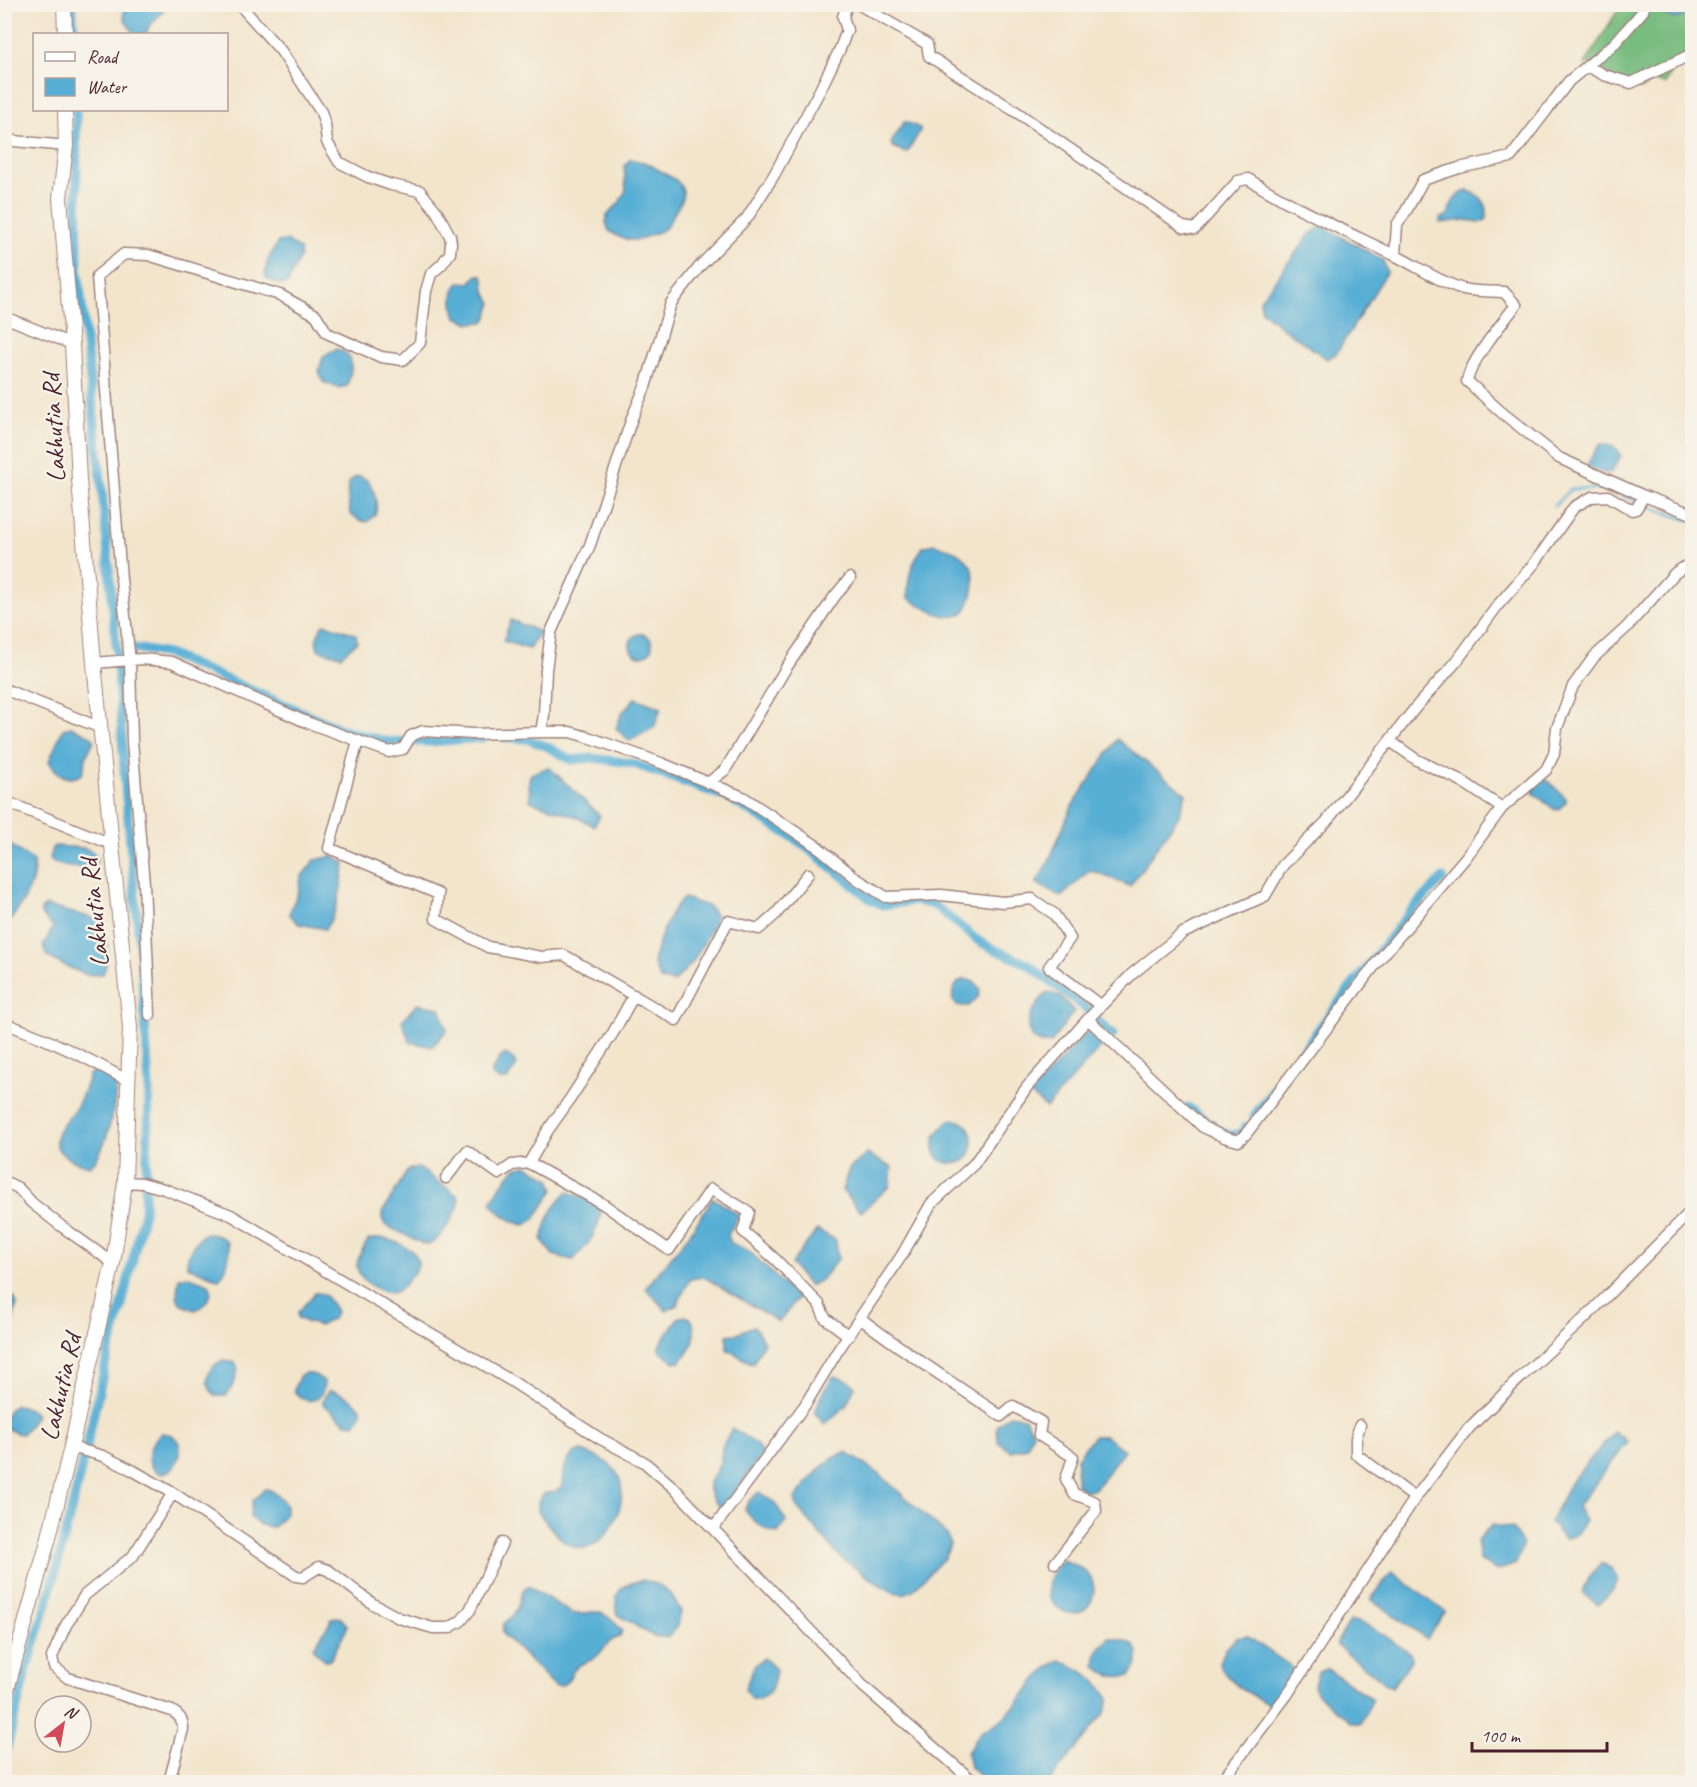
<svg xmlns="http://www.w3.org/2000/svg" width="1697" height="1787" viewBox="0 0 1697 1787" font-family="Caveat,sans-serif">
<rect width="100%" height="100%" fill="#f7f3e8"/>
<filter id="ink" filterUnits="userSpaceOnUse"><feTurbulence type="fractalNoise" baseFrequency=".0167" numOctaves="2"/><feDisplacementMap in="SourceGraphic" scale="12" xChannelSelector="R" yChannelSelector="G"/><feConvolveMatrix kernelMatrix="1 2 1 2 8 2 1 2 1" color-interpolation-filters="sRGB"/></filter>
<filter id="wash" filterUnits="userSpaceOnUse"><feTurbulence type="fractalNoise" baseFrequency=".008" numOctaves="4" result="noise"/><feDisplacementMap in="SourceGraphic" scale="24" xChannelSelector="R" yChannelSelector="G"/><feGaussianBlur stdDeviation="1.35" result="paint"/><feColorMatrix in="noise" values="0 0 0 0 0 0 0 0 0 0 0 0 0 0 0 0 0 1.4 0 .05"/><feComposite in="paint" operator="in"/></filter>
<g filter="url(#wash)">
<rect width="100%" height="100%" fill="#f2e5cc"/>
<path fill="#79bc80" stroke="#626e56" stroke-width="1.5" d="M1621,5h71v51l-10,-1 -17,29 -11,-3 -13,8 -28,-10 -18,-16 -10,1z"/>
<path fill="#58afd5" stroke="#516780" stroke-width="1.5" d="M125,5h40v4l-16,18 -3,7h-11c-8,-10 -14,-16 -10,-29z
M1662,5h30v6c-14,9 -17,11 -33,0z
M904,122h2l14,6v3l-11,19 -3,3 -14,-7 -1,-3z
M630,159l17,4 29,17 4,5 3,6 -1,9 -17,29 -27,11h-8l-11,-3 -10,-6 -3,-8 1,-8 12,-12 7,-13 -2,-23z
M1468,191c14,4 22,15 18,29l-6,2 -15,-2 -25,3v-4l8,-4c2,-11 8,-22 20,-24z
M1322,226l61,34 4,12 -51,82 -9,5 -43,-30 -22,-18 -2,-11 50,-66z
M287,241l13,9v7l-13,27h-9l-12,-6c-3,-13 5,-24 12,-36z
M477,275h5l2,5 1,11 7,12 -5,14 -3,5 -14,1 -14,-6c-4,-12 -6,-26 4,-35l10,1z
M336,349c21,6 16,20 11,37l-9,2 -15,-6 -4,-11 4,-14z
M1601,444c9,1 16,3 20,11 -11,21 -8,22 -31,13l-2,-5 10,-16z
M360,476c3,2 6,3 8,5 6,6 11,26 7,34 -2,2 -5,5 -8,7l-8,-2 -9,-6c-1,-14 -9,-35 10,-38z
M934,544c8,3 19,5 26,10 3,3 10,10 12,14 5,12 0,41 -12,47 -15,6 -40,-9 -52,-17 -1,-21 3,-33 15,-51z
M511,620l29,12 -11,17 -26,-8z
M325,624l31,10 1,8 -16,14 -22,-6c-6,-10 0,-15 3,-25z
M630 645a11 11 0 1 1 22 0a11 11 0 1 1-22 0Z
M635,698l26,10 -7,20 -25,13 -13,-13 6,-15z
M72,727l19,9 3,4 -7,15 -5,19c-13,10 -27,-1 -33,-13l14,-32z
M1117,739l69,55 -7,22 -49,70 -40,-16 -29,27 -25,-14 11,-18 25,-59z
M549,767l51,49 -6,10 -20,-10 -44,-15 -1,-22 2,-5z
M1543,778l5,3 18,17v4l-7,7 -4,1 -22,-17 1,-9z
M5,841l28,20c5,25 -15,47 -28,68z
M55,846l29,2 8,3 5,7 -1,6c-11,6 -37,4 -46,-4l2,-12z
M333,856l12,7c-4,23 -6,48 -20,66l-26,-5 -10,-10 10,-24 2,-13 14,-17z
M684,898l26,9 7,11 -24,44 -19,20 -14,-2 -7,-18 10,-32 12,-23z
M46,906l51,13c12,13 13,40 6,55l-16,1 -24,-10 -16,-9 -4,-10 10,-19 -12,-13v-4z
M963,979c8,1 13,3 17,10l-1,7 -10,10h-11l-5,-5c-2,-10 2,-17 10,-22z
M1047,992l14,5 13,14 -23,32c-7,1 -13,0 -18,-5 -13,-14 4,-34 14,-46z
M417,1004l23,4 7,22 -15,17 -22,-5 -8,-21z
M1091,1027l15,14 -60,67 -16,-14z
M506,1054l8,6 3,5 -10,15h-8l-7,-5v-5l8,-12z
M94,1071h9l13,9c1,19 -10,77 -27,86 -17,-4 -43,-15 -29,-37 5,-8 12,-14 17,-23 6,-10 9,-20 12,-31z
M950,1120c32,-3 30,53 -5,42 -12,-4 -14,-19 -8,-28 3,-5 9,-10 13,-14z
M867,1154l25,14 -2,18 -29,26 -19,-22 7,-21z
M526,1165l24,14 4,11 -20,30 -9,5c-12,-2 -28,-12 -34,-23l11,-18 13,-16z
M419,1168l39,28 1,6 -1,6c-8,12 -17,35 -33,37l-40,-20 -3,-7v-5l24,-40 4,-4z
M567,1192l21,7 14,9c-5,25 -11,34 -29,52l-20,-5 -11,-15c5,-21 10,-33 25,-48z
M713,1198l26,17 -11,20 3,8 18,8 49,47 -19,24 -75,-45 -14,2 -13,26 -11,6 -20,-23 43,-53z
M817,1230l19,10 2,19 -17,21 -12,6 -18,-22z
M205,1233c6,1 14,2 19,6 10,9 3,32 -5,40l-32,-13c-1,-11 9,-27 18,-33z
M379,1238c11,1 40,10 39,26 0,5 -6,11 -10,15 -3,5 -6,11 -13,13 -13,4 -37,-12 -38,-26 0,-9 7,-18 11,-26z
M187,1276l22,8c6,12 -3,21 -14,26 -22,-7 -19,-13 -16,-32z
M315,1293h4l7,3c3,7 8,9 10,16l-3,6 -13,8 -14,-4 -8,-4v-6z
M4,1295l10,2 3,8 -8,29 -4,3z
M685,1316c9,3 8,7 9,15 2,13 -6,21 -14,31h-5l-15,-11 -1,-5 19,-28z
M754,1326l10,16 -11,22 -26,-15v-14l8,-1z
M223,1360l12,2 3,7 -4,15 -8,12h-11c-13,-14 -8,-28 8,-36z
M306,1373l9,2 9,6c0,21 -17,26 -30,10l1,-5 5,-11z
M834,1376l15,5 6,5 -9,20 -22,18 -9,-11 7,-20z
M329,1390c13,2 23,9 32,18v7l-6,9 -9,-1 -23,-19v-4z
M16,1405c8,1 15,3 20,10l-6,10 -8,9 -6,-1 -11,-5c-1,-11 1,-18 11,-23z
M1009,1415l16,3 8,14 -6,15 -16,4 -13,-9 -1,-16z
M732,1428l24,16 6,10 -33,48 -8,5c-5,-2 -6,-5 -9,-10 -10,-17 4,-19 8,-34 2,-5 1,-12 3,-18 3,-6 6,-11 9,-17z
M1615,1431l13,11 -51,65 8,13 -9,15 -12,4 -14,-17 22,-42z
M162,1433l10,2 8,8v12l-7,14 -11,5c-20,-7 -15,-31 0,-41z
M1094,1436h11l19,14 -29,39 -8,3 -11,-7 1,-27z
M582,1451c10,4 21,7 29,15 29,25 -7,97 -41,79 -13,-7 -23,-22 -32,-33v-11l7,-8c24,-1 14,-10 20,-27 2,-4 5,-8 8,-13z
M846,1452l32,21 70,63 2,9 -5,12 -32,33 -10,4 -12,-3 -20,-12 -31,-22 -43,-50 -2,-9c14,-17 29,-39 51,-46z
M265,1489c9,0 23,14 21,23 -2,6 -9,11 -13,15 -10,-1 -17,-2 -23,-11l2,-14z
M759,1492l16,11 11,18 -8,12c-13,-3 -26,-11 -33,-24l3,-7z
M1492,1525l20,3 11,17 -7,19 -19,7 -17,-11 -3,-20z
M1064,1560c8,4 19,8 24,14 17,20 -6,54 -31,33 -7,-6 -11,-11 -9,-20 1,-10 8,-23 16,-27z
M1602,1563l10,6 6,11 -4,8 -16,17 -16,-12 5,-13z
M1392,1572l53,40 -18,27 -56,-40z
M643,1580c23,5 26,11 38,31 -2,11 -4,18 -12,26h-15l-37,-23c-5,-23 5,-30 26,-34z
M528,1586l44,27c9,3 12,0 20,-1 13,-1 21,9 30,18l-2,7c-14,3 -16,15 -27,22 -5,3 -13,4 -17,9 -8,8 -7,19 -21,18l-51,-51c-1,-4 -2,-6 -1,-10 3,-6 10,-8 13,-14 5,-9 3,-20 12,-25z
M336,1617l5,1 6,7v3l-17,32 -4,1 -12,-11v-3l18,-28z
M1350,1621c18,-1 45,23 61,33l1,5 -20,28 -6,-3 -49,-38v-4z
M1247,1636l45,31 3,9 -20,27 -5,2c-19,-11 -43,-21 -51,-42l7,-14 10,-11z
M1109,1638c26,1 39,15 21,38 -17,1 -23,2 -35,-11l2,-14z
M764,1658l12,11c-1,5 -1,11 -3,15 -5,15 -21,22 -28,5l9,-23z
M1060,1660c23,11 35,16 49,38l-3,13 -57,71h-63l-16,-15 -3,-14c4,-6 8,-14 13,-20 7,-6 17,-9 24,-16 20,-17 32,-46 56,-57z
M1327,1669l46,30 -13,25 -9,-2 -33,-27 -4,-10 4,-13z"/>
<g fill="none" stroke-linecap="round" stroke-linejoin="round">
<path stroke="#58afd5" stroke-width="3" d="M1554,506l17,-17h39l47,21 35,11"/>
<path stroke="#58afd5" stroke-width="9" d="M72,4l2,30
M134,648l34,6 171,74 46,13 46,1 52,-4
M503,737l24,2 19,7 25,14 21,-2 39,5 97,35 67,41 25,19 50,41 12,6 34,-4 18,4 43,35 14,8 37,16 61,47
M1097,1020l16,15
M1188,1107l32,24 10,4 11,-2 5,-6
M1254,1116l78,-105 77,-98 34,-35
M4,1759l21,-83 26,-86 25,-98 12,-52 18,-79 15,-52 23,-97 4,-76 1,-49 -7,-113 -16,-177 -10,-152 -14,-156 -24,-219 -2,-160"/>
</g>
</g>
<g filter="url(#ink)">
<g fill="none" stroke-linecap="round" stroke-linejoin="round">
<g stroke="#9e827c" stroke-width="13">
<path id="minor" d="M858,4l69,40 2,12 89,57 165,114 12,2 43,-48 10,-2c46,29 95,51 144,75 24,11 44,27 71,35 12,3 28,2 41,3l12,13c-15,20 -44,53 -49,76l33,30 59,47 85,38 48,18
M1587,66l17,9 27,8 61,-29
M4,140l62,6
M1395,255l2,-30 9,-14 17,-31 36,-12 52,-11 58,-76 46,-38 28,-32 2,-7
M4,317l68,27
M94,663l48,-4 30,3 134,60 83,30 14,-3 8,-13 12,-5 50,3 68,-2 3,-17 2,-45 5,-38 39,-87 42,-127 13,-31 26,-84 29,-37 47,-48 27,-43 46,-85 20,-41 7,-19 -4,-13 4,-13
M4,689l97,39
M541,732h29l21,6 70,25 82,34 75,50 39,32 29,18 55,-2 62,7 29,-3 22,15 16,24 -21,29 52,39
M358,741l-29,107 109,46 -2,25 52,28 53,10 23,-2 112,65 52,-99 31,8 17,-15 32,-40
M1390,741l27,19 43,20 42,28
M708,783l17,-13 61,-102 49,-72 15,-18
M4,801l107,43
M150,1015l-6,-131 -12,-143 -2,-80 -9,-82 -24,-303 27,-22 24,1 132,40 36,20 11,18 54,24 22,3 17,-17 6,-52 5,-17 11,-10 8,-11 1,-10 -1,-7 -13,-24 -17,-21 -29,-6 -23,-8 -29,-15 -12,-20 -2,-17 -4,-13 -40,-61 -42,-47
M1088,1019l115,108 21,10 14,4 8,-7 132,-173 88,-104 36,-49 44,-38 8,-16 3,-26 16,-42 21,-29 32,-29 49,-55 11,-7 6,3
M4,1023c43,16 85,35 124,58
M529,1163l74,41 66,46 42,-61 38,23 -6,19 32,28 44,45 6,14 24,18
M446,1178l21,-27 32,23 13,-9 17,-2 19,-33 20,-28 45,-69 21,-38
M4,1181l14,7 14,15 29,23 52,37
M125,1182l17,1 22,6 67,26 282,167 86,56 45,24 30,26 190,199 110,95
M860,1318c45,35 94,65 141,98l12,-10 28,16 -2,13 34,22 -7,22 8,15 21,8 1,9 -41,52
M1360,1425l-4,13v16l59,44
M71,1447l32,9 29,14 41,23 123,83 7,1 16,-10 9,3 45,34 26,14 34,10h16l12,-7 9,-11 32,-67
M713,1529l92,-124 32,-53 65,-97 29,-51 43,-40 53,-77 61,-68 44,-45 51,-41 82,-37 18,-31 43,-43 90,-115 40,-45 42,-57 36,-41 40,-57 18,-10 16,-1 24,14 4,-1 8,-13
M169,1782l14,-53c0,-9 -3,-13 -11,-18l-104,-33 -14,-11 -2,-10 14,-32 19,-30 48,-39 40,-63
M1221,1782l66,-87 128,-197 54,-70 53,-52 64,-59 106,-107"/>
</g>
<g stroke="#9e827c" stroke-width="16">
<path id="tertiary" d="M64,4l1,30
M4,1700l44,-159 23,-94 42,-184 12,-81 5,-155 -36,-364 -15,-183 -7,-136 -12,-146 6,-52 -1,-36"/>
</g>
<use href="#minor" stroke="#fff" stroke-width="10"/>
<use href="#tertiary" stroke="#fff" stroke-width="14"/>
</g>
</g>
<g text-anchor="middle" stroke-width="5" stroke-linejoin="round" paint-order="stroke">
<g font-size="26" fill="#4a1f2b" stroke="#f7f3e8">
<text transform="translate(53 428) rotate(-93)" y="9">Lakhutia Rd</text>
<text transform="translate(94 913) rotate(-96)" y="9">Lakhutia Rd</text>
<text transform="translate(60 1387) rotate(-77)" y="9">Lakhutia Rd</text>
</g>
</g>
<rect width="1697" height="1787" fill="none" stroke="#f7f3e8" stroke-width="24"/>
<rect x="33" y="33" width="195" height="78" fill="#f7f3e8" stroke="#b29e9c" stroke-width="1.5"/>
<rect x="45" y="52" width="30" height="9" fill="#ffffff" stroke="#b29e9c" stroke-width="1.5"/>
<text x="87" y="63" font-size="18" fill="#4a1f2b">Road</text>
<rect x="45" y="78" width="30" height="18" fill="#58afd5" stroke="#b29e9c" stroke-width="1.5"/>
<text x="87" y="93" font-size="18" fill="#4a1f2b">Water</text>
<g transform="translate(63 1724) rotate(31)"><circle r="28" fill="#f7f3e8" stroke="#b29e9c" stroke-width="1.5"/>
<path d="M0-4.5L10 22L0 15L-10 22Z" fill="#d1495b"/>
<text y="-9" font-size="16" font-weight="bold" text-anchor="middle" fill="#4a1f2b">N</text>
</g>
<path d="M1472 1742v9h135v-9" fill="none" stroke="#4a1f2b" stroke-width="3"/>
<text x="1481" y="1742" font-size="18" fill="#4a1f2b" stroke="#f7f3e8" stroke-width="4.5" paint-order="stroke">100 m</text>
</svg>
